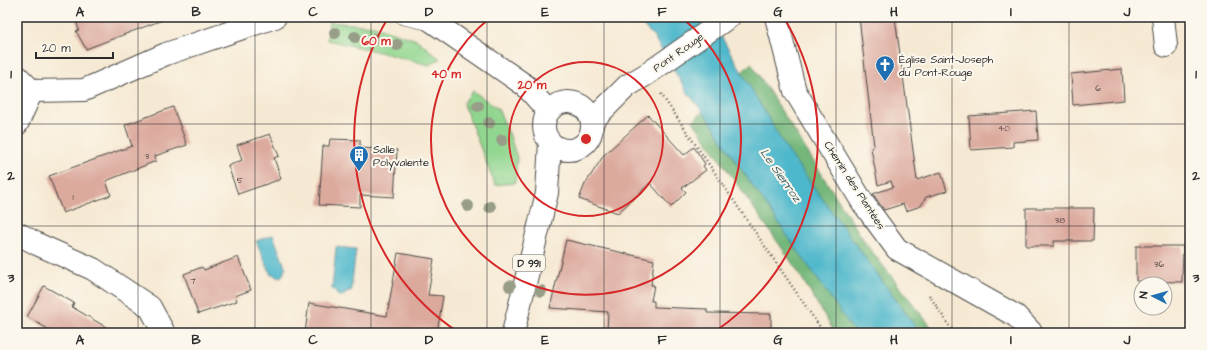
<svg xmlns="http://www.w3.org/2000/svg" width="1207" height="350" viewBox="0 0 1207 350" font-family="'Architects Daughter',sans-serif">
<rect width="100%" height="100%" fill="#fbf7ec"/>
<filter id="ink" filterUnits="userSpaceOnUse"><feTurbulence type="fractalNoise" baseFrequency=".025" numOctaves="2"/><feDisplacementMap in="SourceGraphic" scale="8" xChannelSelector="R" yChannelSelector="G"/><feConvolveMatrix kernelMatrix="1 2 1 2 8 2 1 2 1" color-interpolation-filters="sRGB"/></filter>
<filter id="wash" filterUnits="userSpaceOnUse"><feTurbulence type="fractalNoise" baseFrequency=".012" numOctaves="4" result="noise"/><feDisplacementMap in="SourceGraphic" scale="16" xChannelSelector="R" yChannelSelector="G"/><feGaussianBlur stdDeviation="0.9" result="paint"/><feColorMatrix in="noise" values="0 0 0 0 0 0 0 0 0 0 0 0 0 0 0 0 0 1.4 0 .05"/><feComposite in="paint" operator="in"/></filter>
<g filter="url(#wash)">
<rect width="100%" height="100%" fill="#f6e9d3"/>
<path fill="#91d68f" stroke="#5e805d" d="M329,22l45,4 43,14 23,19 -11,6 -54,-14 -48,-11z
M473,91l25,18 12,27 7,22 -2,25 -20,2 -32,-82z"/>
<path fill="#74b77a" stroke="#507152" d="M751,63l115,181 70,89h-101l-40,-66 -102,-146z"/>
<path fill="#4eb7cb" stroke="#3c717b" d="M635,17h75l75,130 135,186h-65l-121,-174 -23,-37 -23,-29 -35,-57z
M273,235l13,34 -2,1v3l-3,4h-5l-3,-3 -2,1 -15,-34z
M336,247l20,2 -5,42h-4l-1,3 -5,2 -4,-1 -2,-5 -3,-1z"/>
<g id="blocks">
<path fill="#dca99d" d="M75,17h90v2l-79,30 -10,-18 3,-1z
M859,17h36l22,163 24,-8 6,19 -21,6 -5,9 -15,5 -3,-7 -19,6 -11,-16 20,-7 -2,-6 -13,4 -7,-37 3,-2z
M1122,69l2,31 -51,5 -2,-31z
M173,107l14,38 -32,11 1,5 -50,20 5,14 -48,18 -14,-37 83,-30 -7,-21z
M1036,111l2,29 -25,2v5l-42,3 -2,-34z
M648,115l36,40 10,-8 11,17 -2,2 3,4 -24,18 4,4 -15,15 -21,-24 -32,30 -39,-14 6,-15 19,-29z
M270,134l9,22 -5,2 7,21 -43,15 -10,-28 14,-6 -5,-15z
M330,139l30,1v8l37,2 -3,47 -34,-2v12l-41,-2 4,-59h6z
M1026,208h68l-1,33h-39v5h-28z
M566,240l88,20 -3,25h3l-3,16h3v6l53,2v4l64,1v19h-164l1,-21 -58,-4z
M1136,246h47l-1,36 -46,-1z
M398,253l36,6 -6,36 15,1 -6,37h-132l4,-30 78,13z
M238,257l13,33 -16,6 2,5 -39,13 -14,-40 18,-7 2,3z
M44,286l30,17 -2,4 44,26h-61l-28,-16z"/>
</g>
</g>
<g filter="url(#ink)">
<use href="#blocks" fill-opacity="0" stroke="#494844" stroke-width="1"/>
<g fill="none" stroke-linecap="round" stroke-linejoin="round">
<g stroke="#494844" stroke-width="16">
<path id="service" d="M403,17l32,7"/>
</g>
<g stroke="#494844" stroke-width="24">
<path id="minor" d="M776,17l19,74 68,112 34,46 119,67 16,17
M1163,17l3,29
M17,124l15,-33
M17,233l20,11 56,25 57,38 14,26"/>
</g>
<g stroke="#494844" stroke-width="24">
<path id="tertiary" d="M426,17l100,69 22,25
M17,76l15,15 52,-1 82,-36 109,-37"/>
</g>
<g stroke="#494844" stroke-width="24">
<path id="primary" d="M544 126a24 24 0 1 1 48 0a24 24 0 1 1-48 0Z
M592,121l35,-35 20,-12 82,-57
M513,333l34,-140 3,-51"/>
</g>
<path stroke="#494844" stroke-width="2.5" stroke-dasharray="1 3" stroke-linecap="butt" d="M661,94l163,239
M929,295l25,38"/>
<use href="#service" stroke="#fff" stroke-width="15"/>
<use href="#minor" stroke="#fff" stroke-width="22"/>
<use href="#tertiary" stroke="#fff" stroke-width="22"/>
<use href="#primary" stroke="#fff" stroke-width="22"/>
</g>
<g fill="#979d87">
<circle cx="335" cy="33" r="6"/>
<circle cx="355" cy="37" r="6"/>
<circle cx="374" cy="39" r="6"/>
<circle cx="397" cy="45" r="6"/>
<circle cx="478" cy="106" r="6"/>
<circle cx="489" cy="123" r="6"/>
<circle cx="502" cy="140" r="6"/>
<circle cx="468" cy="206" r="6"/>
<circle cx="490" cy="207" r="6"/>
<circle cx="510" cy="286" r="6"/>
<circle cx="541" cy="291" r="6"/>
</g>
</g>
<path fill="none" stroke="#2b2b2b" stroke-width="1" stroke-opacity="0.55" d="M138,17v316M255,17v316M371,17v316M487,17v316M604,17v316M720,17v316M836,17v316M952,17v316M1069,17v316M17,124h1173M17,226h1173"/>
<g fill="none" stroke="#d62828" stroke-width="2">
<circle cx="586" cy="139" r="77"/>
<path d="M682 18A155 155 0 1 1 490 18"/>
<path d="M458 332A232 232 0 0 1 388 18M784 18A232 232 0 0 1 714 332"/>
</g>
<defs>
<g id="church-pin" transform="scale(1)"><path d="M0 17L-7.5 6A9.5 9.5 0 1 1 7.5 6Z" fill="#1f6fb2" stroke="#fbf7ec"/><path d="M-1.2-6h2.4v3.5h3.3v2.4h-3.3V6h-2.4V-.1h-3.3v-2.4h3.3Z" fill="#fff"/></g>
<g id="building-pin" transform="scale(1)"><path d="M0 17L-7.5 6A9.5 9.5 0 1 1 7.5 6Z" fill="#1f6fb2" stroke="#fbf7ec"/><path d="M-4-6H4V6H1V3H-1V6H-4ZM-2.5-4.3h1.7v1.8h-1.7ZM.8-4.3h1.7v1.8H.8ZM-2.5-1h1.7V.8h-1.7ZM.8-1h1.7V.8H.8Z" fill="#fff"/></g>
</defs>
<g fill-rule="evenodd">
<use href="#church-pin" x="885" y="65"/>
<use href="#building-pin" x="359" y="155"/>
</g>
<g text-anchor="middle" stroke-width="4" stroke-linejoin="round" paint-order="stroke">
<g font-size="9" fill="#574a48">
<text x="1098" y="91">6</text>
<text x="1004" y="131">40</text>
<text x="147" y="159">3</text>
<text x="240" y="183">5</text>
<text x="73" y="200">1</text>
<text x="1060" y="223">38</text>
<text x="1159" y="267">36</text>
<text x="193" y="284">7</text>
</g>
<rect fill="#fbf7ec" stroke="#696865" stroke-width="1" x="513" y="255" width="32" height="16" rx="3"/>
<g font-size="10" font-weight="bold" fill="#2b2b2b">
<text x="529" y="267">D 991</text>
</g>
<g font-size="11" fill="#2b2b2b" stroke="#fbf7ec">
<text transform="translate(678 52) rotate(-35)" y="4">Pont Rouge</text>
<text transform="translate(855 185) rotate(57)" y="4">Chemin des Plantées</text>
</g>
<g font-size="11" fill="#2b2b2b" stroke="#fbf7ec" text-anchor="start">
<text x="899" y="63">Église Saint-Joseph<tspan x="899" dy="13">du Pont-Rouge</tspan></text>
<text x="373" y="153">Salle<tspan x="373" dy="13">Polyvalente</tspan></text>
</g>
<g font-size="12" font-style="italic" fill="#375c63" stroke="#fbf7ec">
<text transform="translate(781 175) rotate(55)" y="4">Le Sierroz</text>
</g>
</g>
<circle cx="586" cy="139" r="6" fill="#d62828" stroke="#fbf7ec" stroke-width="2"/>
<g font-size="12" text-anchor="middle" font-weight="bold" fill="#d62828" stroke="#fbf7ec" stroke-width="4" stroke-linejoin="round" paint-order="stroke">
<text x="376" y="45">60 m</text>
<text x="446" y="78">40 m</text>
<text x="532" y="89">20 m</text>
</g>
<rect width="1207" height="350" fill="none" stroke="#fbf7ec" stroke-width="44"/>
<g transform="translate(1153 296) rotate(276)"><circle r="19" fill="#fbf7ec" stroke="#a8a59f"/>
<path d="M0-3L7 15L0 10L-7 15Z" fill="#1f6fb2"/>
<text y="-6" font-size="11" font-weight="bold" text-anchor="middle" fill="#2b2b2b">N</text>
</g>
<path d="M36 52v6h77v-6" fill="none" stroke="#2b2b2b" stroke-width="2"/>
<text x="42" y="52" font-size="12" fill="#2b2b2b" stroke="#fbf7ec" stroke-width="3" paint-order="stroke">20 m</text>
<rect x="22" y="22" width="1163" height="306" fill="none" stroke="#2b2b2b" stroke-width="1.5"/>
<g font-size="13" text-anchor="middle" font-weight="bold" fill="#2b2b2b">
<text x="80" y="16">A</text>
<text x="196" y="16">B</text>
<text x="313" y="16">C</text>
<text x="429" y="16">D</text>
<text x="545" y="16">E</text>
<text x="662" y="16">F</text>
<text x="778" y="16">G</text>
<text x="894" y="16">H</text>
<text x="1011" y="16">I</text>
<text x="1127" y="16">J</text>
<text x="11" y="78">1</text>
<text x="1196" y="78">1</text>
<text x="11" y="180">2</text>
<text x="1196" y="180">2</text>
<text x="11" y="282">3</text>
<text x="1196" y="282">3</text>
<text x="80" y="344">A</text>
<text x="196" y="344">B</text>
<text x="313" y="344">C</text>
<text x="429" y="344">D</text>
<text x="545" y="344">E</text>
<text x="662" y="344">F</text>
<text x="778" y="344">G</text>
<text x="894" y="344">H</text>
<text x="1011" y="344">I</text>
<text x="1127" y="344">J</text>
</g>
</svg>
